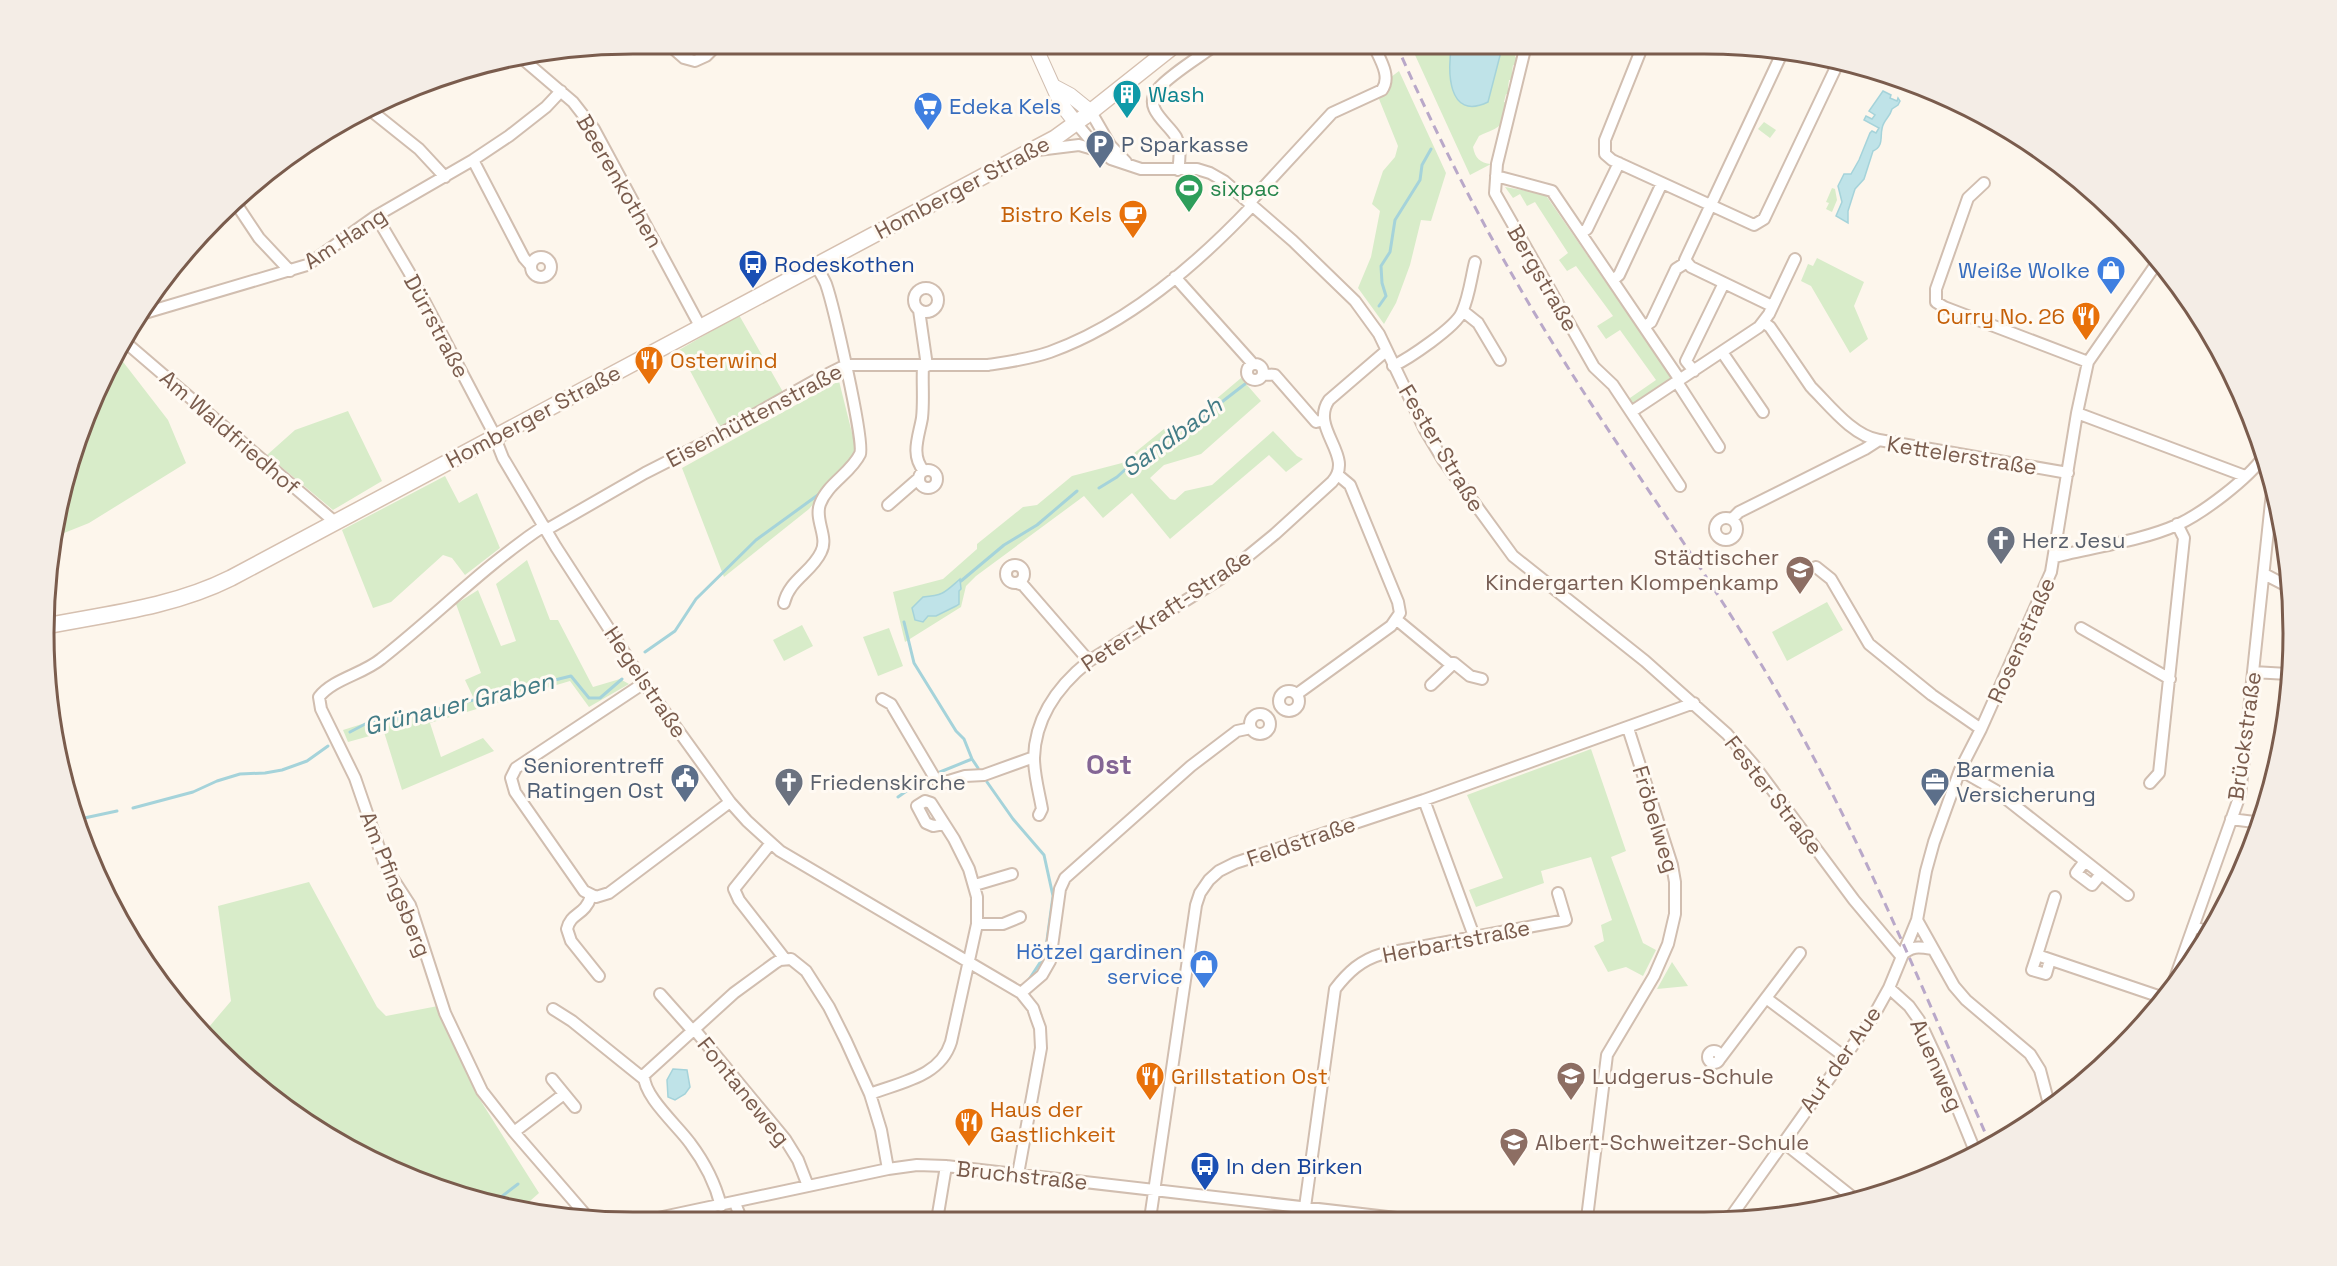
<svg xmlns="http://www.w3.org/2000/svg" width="2337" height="1266" viewBox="0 0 2337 1266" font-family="'Space Grotesk',sans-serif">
<rect width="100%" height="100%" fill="#fdf6ec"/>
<path fill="#d8ecc9" d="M1410,44h112l-1,7 -4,-1 -2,7 3,2 -1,7 -4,-1 -1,8 2,1 -1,6h-4l-1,8 3,1 -2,6 -3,-1 -2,8 4,1c-8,27 -5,22 -29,33l-6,11c2,11 7,16 18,17l-21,11z
M1399,71l47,102 -15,48 -10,-1 -11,45 -14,38 -12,21 -26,-36 13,-31 9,-46 -8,-7 11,-33 12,-14 3,-11 -19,-47 8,-8 4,-14z
M1764,122l12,8 -6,8 -12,-9z
M1505,187l40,7 127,184 -37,25 -8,-3 29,-20 -36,-50 -14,9 -9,-13 16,-10 -37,-50 -9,5 -8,-11 9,-7 -33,-51 -8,4 -7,-12 -7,4z
M1832,188l3,1 2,11 -5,12 -6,-3 3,-6 -3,-1z
M1817,258l47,24 -10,24 14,33 -18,14 -39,-67 -10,-5 7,-17 5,2z
M739,315l44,77 -63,35 -41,-77z
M117,354l51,66 18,43 -97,60 -35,14 10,-56 25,-74z
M1241,378l20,23 -60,53 -37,11 -14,13 20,21 5,1 10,-9 27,-6 61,-54 24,25 6,3 -17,13 -17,-17 -99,84 -38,-46 -29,25 -19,-22 -108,80 -10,10 -5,21 -56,35 -12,-50 50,-13 34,-30v-5l46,-37 14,-2 35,-29 50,-13 42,-34 25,-7z
M839,381l18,72 -48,56 -85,68 -42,-109z
M348,411l34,70 -49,29 -66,-55 28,-25z
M445,476l14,27 18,-10 23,55 -35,27 -13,-17 -9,-3 -52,47 -18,6 -31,-78z
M527,560l23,60h8l35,67 27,-8 9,5 -40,23 -19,-26 -140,42 11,34 42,-19 11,13 -92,39 -18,-58 -36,10 -5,-12 51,-16 2,4 78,-19 -9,-19 16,-7 -25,-69 22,-14 23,56 15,-5 -20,-57z
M1827,602l16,28 -56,31 -15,-29z
M802,625l11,21 -29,15 -11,-21z
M889,628l14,38 -25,10 -15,-39z
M1591,749l35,102 -15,6 32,86 13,7 -13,26 -17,-9 -18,5 -14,-26 10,-5 -3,-16 11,-5 -21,-63 -50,14 3,12 -68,24 -7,-17 34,-12 -36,-83z
M309,882l68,125 9,9 52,-10 39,89 62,98 -18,16 -41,-7 -141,-58 -65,-44 -71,-66 28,-33 -13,-95z
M1672,962l16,24 -31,3z"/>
<path fill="#bfe3e8" stroke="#a5d3da" stroke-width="1.5" d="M1452,44h51l-15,58c-41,20 -41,-33 -36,-58z
M1883,91l8,4 -1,3 7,3 1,-3 2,3 -2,4 -6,4c-2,7 -5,8 -8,14 -6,10 2,22 -11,28l-9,28 -9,10 -7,22v12l-12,-7 6,-14 -4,-16 6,-12h7l8,-14 11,-27 2,-2 4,2 3,-5 -15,-8 2,-4 6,3 3,-4 -6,-4z
M960,579l1,10 -2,2v13l-3,2 -20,10h-8l-5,6 -8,-2 -3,-12 11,-11c21,-2 21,-4 37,-18z
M673,1069l14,1 3,17 -5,7 -10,6 -7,-3 -1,-17z"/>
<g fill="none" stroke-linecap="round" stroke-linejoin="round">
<path stroke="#a5d3da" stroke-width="3" d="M1379,306l7,-10 -4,-13 -1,-17 9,-14 5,-32 25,-40 2,-15 9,-16
M1099,488l18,-11 33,-30 46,-25 49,-38
M961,581l43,-36 33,-20 40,-34
M904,622l10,41 42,68 8,8 8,20 -32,13
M645,652l30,-21 21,-32 60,-59 66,-48
M350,732l19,-10 28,-3 174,-43 18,22h11l22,-19
M972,759l6,9
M987,782l26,37 31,36 9,41 -8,59 -17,26
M898,797l27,-19
M133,808l60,-16 24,-11 23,-7 25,-1 17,-3 25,-9 21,-15
M75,820l42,-9
M492,1204l26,-20"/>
<g stroke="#d1beb0" stroke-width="14">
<path id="minor" d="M668,44l16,14 11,3 11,-5 12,-12
M837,44l36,3 55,-3
M1526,45l-29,119 -2,29 99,174 19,18 67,101
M1643,45l-38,95v14l7,6 142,65 10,-6 75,-158
M518,55l55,47 21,27 106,197
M369,109l50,40 26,28
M1091,112l19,33 16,17
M1076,123l17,20 18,16 30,10h56l13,4 14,8 69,60 62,60 24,33 46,96 18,30 70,96 132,105 82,73 26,30 101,136 47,56
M1038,150l41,-5 21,6
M473,160l51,98 7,8
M1178,170c2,-11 3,-23 -2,-33 -8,-14 -33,-28 -19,-47 12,-15 44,-34 60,-46
M1496,176l56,15 128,189
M1984,183l-16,15 -32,91v13l8,5 144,55
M235,202l24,36 31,33
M1249,203l83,-90 50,-23c10,-14 -3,-32 -9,-46
M376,216l33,56 83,158 11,28 53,89 88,136 86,119 17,19 33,30 241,142 12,15 3,9 4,11 1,20 -23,126
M1581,233l6,-4 32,-66
M531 267a10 10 0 1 1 20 0a10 10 0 1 1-20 0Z
M1175,277l78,87
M1613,280l6,-5 43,-92
M914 300a12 12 0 1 1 24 0a12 12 0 1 1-24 0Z
M1772,306l-81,-39 -6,-7 98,-209
M919,310l8,56
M1463,311l15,12 22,37
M138,315l169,-50 69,-49 97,-56 36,-24 37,-29 15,-16
M1763,322l7,5 41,60
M1645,326l6,-4 25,-53 11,-7
M124,341l212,182
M1722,352l41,60
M1247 372a8 8 0 1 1 16 0a8 8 0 1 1-16 0Z
M923,366c-1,16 1,35 -1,52 -3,18 -12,37 2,53
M1393,366c15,-7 63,-39 69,-54 7,-15 9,-34 13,-50
M1694,371l-8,-10 38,-78
M1263,374l12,1 41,47 8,-2
M1677,382l42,65
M1812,388c18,18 41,48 67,52
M1631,412l128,-85 10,-13 26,-55
M2077,413l168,63
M919 479a9 9 0 1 1 18 0a9 9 0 1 1-18 0Z
M888,505l31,-27
M1715 529a11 11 0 1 1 22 0a11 11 0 1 1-22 0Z
M1732,519l7,-7 126,-63 14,-9 189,33
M544,526c-59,39 -108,90 -163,133 -18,15 -48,20 -62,38l2,12 34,69 31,90 24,37 35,108 37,78 32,41 77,89
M546,530l99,-57 59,-30 110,-62 32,-16h142c20,-3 42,-6 62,-13 78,-28 146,-87 202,-146
M2055,557c38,-10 86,-16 122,-32 26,-12 71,-46 87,-69
M1006 574a9 9 0 1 1 18 0a9 9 0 1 1-18 0Z
M1816,567l15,12 38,65 63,51 49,34
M2264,574l27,14
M1017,583l6,2 66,76
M784,603c5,-23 28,-31 37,-51 8,-15 -7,-32 -1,-48 7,-20 31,-31 40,-50 5,-12 -27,-150 -34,-170 -3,-7 -7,-13 -11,-20
M1397,620l52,43h5l16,13 12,3
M2081,628l89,51
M2253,672l37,2
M644,683l-128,85 -5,10 4,14 69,99 12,6 13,-4 121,-91
M1431,685l23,-22
M1279 701a10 10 0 1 1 20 0a10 10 0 1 1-20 0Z
M1297,694l94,-68 9,-13 -2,-11 -48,-117 -12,-10
M882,699l9,5 45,76 6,3 23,-7 19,-1 50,-18
M1250 724a10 10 0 1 1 20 0a10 10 0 1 1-20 0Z
M1960,770l35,20 133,105
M2150,783l9,-10 25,-235 -7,-14
M1424,800l50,136
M1039,815l3,-6c-3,-17 -8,-34 -8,-51 1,-41 25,-73 55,-97l131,-82 55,-45 57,-52c24,-26 -23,-53 -3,-82l57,-49
M2231,819l31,4
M771,843l-37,46 5,11 46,59
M2085,861l-9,12 16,12 9,-11
M975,885l37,-11
M591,896c-6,20 -20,16 -24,33l4,12 28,35
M2055,897l-18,58 124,42
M1917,920l37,66 12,14 64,54 10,16 10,38
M977,924h26l17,-7
M2193,927l18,5
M2037,955l-5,15 14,4 4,-14
M1901,956c10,-11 19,-9 32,-7
M2174,981l66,-186 33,-312 -13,-21
M1889,988l20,18 10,14 20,43 36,88
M1021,993l21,-18 8,-14 10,-72 5,-11 126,-112 46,-35 14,-3
M660,994l32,36
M1766,998l79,59
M553,1009l19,12 72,58
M694,1029l91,110 13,21 10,26
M1708 1057a6 6 0 1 1 12 0a6 6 0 1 1-12 0Z
M1719,1060l81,-107
M552,1079l23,28
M870,1094c31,-12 70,-17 81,-52l26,-118v-27l-8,-28 -15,-30 -23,-36 -6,-2 -8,5 9,17 7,3 11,-2
M514,1132l50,-38
M1783,1142l73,58
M735,1203l7,18
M721,1206c-6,-24 -16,-43 -31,-63 -12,-17 -47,-47 -46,-68l90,-82 41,-30 5,-3 11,-1 15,12 23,36 17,34 24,53 11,36 7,39
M1305,1207l30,-218c13,-17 26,-29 47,-35l184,-34 -8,-27
M1587,1218l20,-163 47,-79 14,-32 7,-30v-32l-3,-17 -44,-137
M1730,1218l143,-201 16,-29 28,-68 9,-49 8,-29 26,-72 21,-41 70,-157 26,-159 11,-51 71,-102
M1150,1219l46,-314 4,-12 9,-13 10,-9 16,-8 189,-63 270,-97
M937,1220l9,-54
M644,1221l244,-52 29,-4 29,1 459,53"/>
</g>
<g stroke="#d1beb0" stroke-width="16">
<path id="tertiary" d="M1034,44l27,60 15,19
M1055,87l15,8 21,17"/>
</g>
<g stroke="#d6c0b0" stroke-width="18">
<path id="secondary" d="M45,626c63,-12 128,-19 186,-48l824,-440 29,-21 92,-73"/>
</g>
<use href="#minor" stroke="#fff" stroke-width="10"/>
<use href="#tertiary" stroke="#fff" stroke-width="14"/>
<use href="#secondary" stroke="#fff" stroke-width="15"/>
<path stroke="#b9a8c9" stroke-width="3" stroke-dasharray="9 6" stroke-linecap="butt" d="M1396,44c47,106 100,208 161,306 73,118 156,229 225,350 81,142 143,294 208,444"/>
</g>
<defs>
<g id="building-pin" transform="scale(1.5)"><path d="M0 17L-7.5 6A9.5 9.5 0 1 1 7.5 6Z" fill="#0f9aa8" stroke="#fffaf3"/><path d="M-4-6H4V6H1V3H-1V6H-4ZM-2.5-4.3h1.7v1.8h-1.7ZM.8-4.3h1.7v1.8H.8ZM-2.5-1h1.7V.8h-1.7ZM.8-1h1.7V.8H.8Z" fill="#fff"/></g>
<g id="supermarket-pin" transform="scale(1.5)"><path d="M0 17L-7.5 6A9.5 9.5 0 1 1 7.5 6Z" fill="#3f7fe0" stroke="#fffaf3"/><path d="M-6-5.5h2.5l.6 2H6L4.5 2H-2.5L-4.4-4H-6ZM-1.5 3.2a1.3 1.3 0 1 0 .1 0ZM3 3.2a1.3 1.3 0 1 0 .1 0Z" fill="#fff"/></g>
<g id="parking-pin" transform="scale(1.5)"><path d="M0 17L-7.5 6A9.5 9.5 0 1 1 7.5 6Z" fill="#5c6f8a" stroke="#fffaf3"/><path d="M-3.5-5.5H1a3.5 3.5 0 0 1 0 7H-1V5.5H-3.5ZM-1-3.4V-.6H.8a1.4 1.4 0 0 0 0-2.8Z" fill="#fff"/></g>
<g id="stadium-pin" transform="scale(1.5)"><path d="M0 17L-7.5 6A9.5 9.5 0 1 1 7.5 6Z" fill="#2e9e5b" stroke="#fffaf3"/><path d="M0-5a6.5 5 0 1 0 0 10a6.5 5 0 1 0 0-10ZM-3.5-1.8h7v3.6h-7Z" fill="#fff"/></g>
<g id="cafe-pin" transform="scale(1.5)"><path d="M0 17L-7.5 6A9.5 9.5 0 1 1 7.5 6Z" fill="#e8710a" stroke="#fffaf3"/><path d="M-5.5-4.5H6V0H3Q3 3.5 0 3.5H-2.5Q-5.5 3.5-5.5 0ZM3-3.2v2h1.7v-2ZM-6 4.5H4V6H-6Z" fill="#fff"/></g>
<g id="bus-pin" transform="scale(1.5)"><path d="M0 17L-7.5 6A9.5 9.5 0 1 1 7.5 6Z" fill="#1a4fb4" stroke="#fffaf3"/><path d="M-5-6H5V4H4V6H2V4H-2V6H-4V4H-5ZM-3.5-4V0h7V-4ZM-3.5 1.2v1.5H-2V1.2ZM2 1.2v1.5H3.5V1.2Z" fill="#fff"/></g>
<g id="shop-pin" transform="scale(1.5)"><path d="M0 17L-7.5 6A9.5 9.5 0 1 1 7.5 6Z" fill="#3f7fe0" stroke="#fffaf3"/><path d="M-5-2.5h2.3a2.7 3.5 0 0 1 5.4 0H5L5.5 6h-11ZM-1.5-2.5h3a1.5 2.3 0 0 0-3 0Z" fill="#fff"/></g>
<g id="restaurant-pin" transform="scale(1.5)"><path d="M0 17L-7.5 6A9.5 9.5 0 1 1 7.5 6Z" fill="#e8710a" stroke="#fffaf3"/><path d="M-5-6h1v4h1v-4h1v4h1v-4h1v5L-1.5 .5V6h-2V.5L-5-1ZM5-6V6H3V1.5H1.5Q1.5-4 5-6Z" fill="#fff"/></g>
<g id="church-pin" transform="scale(1.5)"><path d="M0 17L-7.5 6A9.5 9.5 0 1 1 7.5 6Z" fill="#6b7280" stroke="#fffaf3"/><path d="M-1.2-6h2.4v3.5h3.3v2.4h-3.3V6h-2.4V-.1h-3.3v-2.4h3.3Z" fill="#fff"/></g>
<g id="school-pin" transform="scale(1.5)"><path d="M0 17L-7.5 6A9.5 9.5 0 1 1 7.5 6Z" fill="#8d6e63" stroke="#fffaf3"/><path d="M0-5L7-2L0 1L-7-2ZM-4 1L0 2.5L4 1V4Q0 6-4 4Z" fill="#fff"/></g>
<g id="civic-pin" transform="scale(1.5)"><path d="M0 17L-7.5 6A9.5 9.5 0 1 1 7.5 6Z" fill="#5c6f8a" stroke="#fffaf3"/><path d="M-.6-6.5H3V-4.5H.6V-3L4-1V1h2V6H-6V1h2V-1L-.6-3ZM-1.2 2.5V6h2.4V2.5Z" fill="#fff"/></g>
<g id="office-pin" transform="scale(1.5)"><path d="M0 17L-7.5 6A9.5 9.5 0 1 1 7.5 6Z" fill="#5c6f8a" stroke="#fffaf3"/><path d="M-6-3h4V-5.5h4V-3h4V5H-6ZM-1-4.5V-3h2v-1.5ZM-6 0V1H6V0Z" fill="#fff"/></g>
</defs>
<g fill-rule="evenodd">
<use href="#building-pin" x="1127" y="94"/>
<use href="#supermarket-pin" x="928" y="106"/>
<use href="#parking-pin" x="1100" y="144"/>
<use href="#stadium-pin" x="1189" y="188"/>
<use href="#cafe-pin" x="1133" y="214"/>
<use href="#bus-pin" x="753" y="264"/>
<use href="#shop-pin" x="2111" y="270"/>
<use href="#restaurant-pin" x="2086" y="316"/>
<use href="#restaurant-pin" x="649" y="360"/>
<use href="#church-pin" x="2001" y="540"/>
<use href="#school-pin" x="1800" y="570"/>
<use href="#civic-pin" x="685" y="778"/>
<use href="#church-pin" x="789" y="782"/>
<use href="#office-pin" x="1935" y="782"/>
<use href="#shop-pin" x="1204" y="964"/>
<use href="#restaurant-pin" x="1150" y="1076"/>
<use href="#school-pin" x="1571" y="1076"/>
<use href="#restaurant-pin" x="969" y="1122"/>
<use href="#school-pin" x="1514" y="1142"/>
<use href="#bus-pin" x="1205" y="1166"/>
</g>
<g text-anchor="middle" stroke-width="6" stroke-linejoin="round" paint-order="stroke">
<g font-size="22" fill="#0d838f" stroke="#fffaf3" text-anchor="start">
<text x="1148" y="102">Wash</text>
</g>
<g font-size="22" fill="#366cbe" stroke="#fffaf3" text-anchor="end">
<text x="949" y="114" text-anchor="start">Edeka Kels</text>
<text x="2090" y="278">Weiße Wolke</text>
<text x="1183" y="959">Hötzel gardinen<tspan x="1183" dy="25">service</tspan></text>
</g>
<g font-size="22" fill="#4e5e75" stroke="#fffaf3" text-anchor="start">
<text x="1121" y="152">P Sparkasse</text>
<text x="664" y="773" text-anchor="end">Seniorentreff<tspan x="664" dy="25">Ratingen Ost</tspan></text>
<text x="1956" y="777">Barmenia<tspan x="1956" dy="25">Versicherung</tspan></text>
</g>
<g font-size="22" fill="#7a5c4d" stroke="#fffaf3">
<text transform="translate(620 181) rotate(60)" y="8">Beerenkothen</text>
<text transform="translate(962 187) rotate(-28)" y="8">Homberger Straße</text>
<text transform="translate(345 238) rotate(-33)" y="8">Am Hang</text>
<text transform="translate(1543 278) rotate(60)" y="8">Bergstraße</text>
<text transform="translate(437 326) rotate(62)" y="8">Dürrstraße</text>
<text transform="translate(754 415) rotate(-28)" y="8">Eisenhüttenstraße</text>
<text transform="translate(533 416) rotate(-28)" y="8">Homberger Straße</text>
<text transform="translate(230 432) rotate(41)" y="8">Am Waldfriedhof</text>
<text transform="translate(1442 448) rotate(59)" y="8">Fester Straße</text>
<text transform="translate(1962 455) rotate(9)" y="8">Kettelerstraße</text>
<text transform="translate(1166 610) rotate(-34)" y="8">Peter-Kraft-Straße</text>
<text transform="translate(2021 640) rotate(-66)" y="8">Rosenstraße</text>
<text transform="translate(646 682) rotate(56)" y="8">Hegelstraße</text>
<text transform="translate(2244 736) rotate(-82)" y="8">Brückstraße</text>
<text transform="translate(1774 795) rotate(52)" y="8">Fester Straße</text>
<text transform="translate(1656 819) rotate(73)" y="8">Fröbelweg</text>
<text transform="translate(1301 841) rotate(-19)" y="8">Feldstraße</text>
<text transform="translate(396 884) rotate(68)" y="8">Am Pfingsberg</text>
<text transform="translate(1456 941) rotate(-11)" y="8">Herbartstraße</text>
<text transform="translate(1840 1059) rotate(-55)" y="8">Auf der Aue</text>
<text transform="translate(1937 1065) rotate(66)" y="8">Auenweg</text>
<text transform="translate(744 1091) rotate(51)" y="8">Fontaneweg</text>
<text transform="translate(1022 1175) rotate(6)" y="8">Bruchstraße</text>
</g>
<g font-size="22" fill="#27864d" stroke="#fffaf3" text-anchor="start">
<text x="1210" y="196">sixpac</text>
</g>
<g font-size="22" fill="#c56008" stroke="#fffaf3" text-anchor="start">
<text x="1112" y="222" text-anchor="end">Bistro Kels</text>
<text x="2065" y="324" text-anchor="end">Curry No. 26</text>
<text x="670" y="368">Osterwind</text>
<text x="1171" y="1084">Grillstation Ost</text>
<text x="990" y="1117">Haus der<tspan x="990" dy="25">Gastlichkeit</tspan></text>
</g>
<g font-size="22" fill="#164399" stroke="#fffaf3" text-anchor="start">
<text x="774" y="272">Rodeskothen</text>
<text x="1226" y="1174">In den Birken</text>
</g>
<g font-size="22" fill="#5b616d" stroke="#fffaf3" text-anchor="start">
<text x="2022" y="548">Herz Jesu</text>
<text x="810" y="790">Friedenskirche</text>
</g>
<g font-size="22" fill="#785e54" stroke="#fffaf3" text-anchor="start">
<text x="1779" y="565" text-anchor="end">Städtischer<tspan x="1779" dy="25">Kindergarten Klompenkamp</tspan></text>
<text x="1592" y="1084">Ludgerus-Schule</text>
<text x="1535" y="1150">Albert-Schweitzer-Schule</text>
</g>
<g font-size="24" font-style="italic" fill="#437c86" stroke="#fffaf3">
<text transform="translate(1172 437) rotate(-36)" y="8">Sandbach</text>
<text transform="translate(459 704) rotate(-14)" y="8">Grünauer Graben</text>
</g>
<g font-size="28" font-weight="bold" fill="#846695" stroke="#fffaf3">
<text x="1109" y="774">Ost</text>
</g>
</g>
<path d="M0 0H2337V1266H0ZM633 54H1704A579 579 0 0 1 2283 633V633A579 579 0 0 1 1704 1212H633A579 579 0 0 1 54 633V633A579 579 0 0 1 633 54Z" fill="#f4ede6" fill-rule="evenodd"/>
<path fill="none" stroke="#7a5c4d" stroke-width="3" d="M633 54H1704A579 579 0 0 1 2283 633V633A579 579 0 0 1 1704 1212H633A579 579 0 0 1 54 633V633A579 579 0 0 1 633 54Z"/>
</svg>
